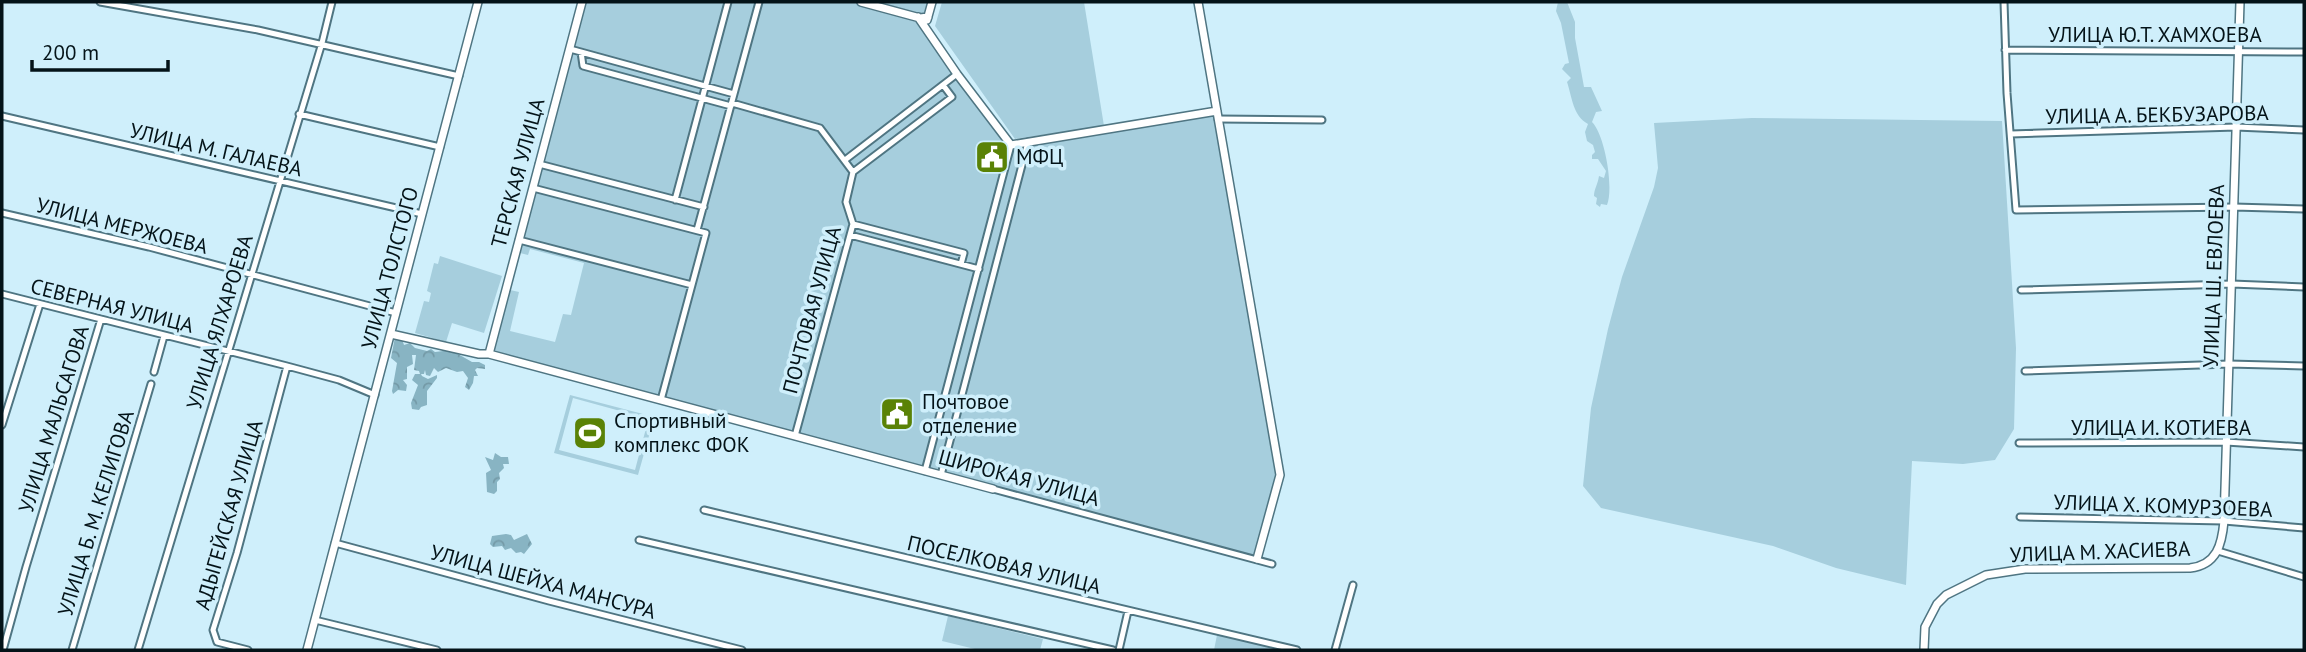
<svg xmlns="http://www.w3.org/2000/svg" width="2306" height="652" viewBox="0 0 2306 652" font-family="'PT Sans',sans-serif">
<defs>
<pattern id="forest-crowns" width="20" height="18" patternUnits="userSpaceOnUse" patternTransform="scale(1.75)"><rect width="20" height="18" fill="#88b4c3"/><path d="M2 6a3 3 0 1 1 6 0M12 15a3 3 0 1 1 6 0" fill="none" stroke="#749aa7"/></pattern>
</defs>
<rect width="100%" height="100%" fill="#cfeffb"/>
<path fill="#a6cedd" d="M582,2h350l-7,25 86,118 206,-34 63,364 -23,84 -768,-205 17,-65 13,3 -9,39 45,11 8,-28 8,1 13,-52 -54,-14 -2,6 -12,-3z
M942,2h142l20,124 -89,13 -80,-113z
M1558,2h9l8,20v16l9,49h7l11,24 -6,1 -4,10c13,13 22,66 15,83l-6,-1 -1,3 -4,-3 1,-6 -3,-2c0,-7 4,-12 5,-20l5,2 2,-7 -8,-12h-6v-4l3,-3 -2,-7 -6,-4 -2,-9 3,-8c-15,-8 -16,-27 -21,-42l4,-4 -9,-9 3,-5 4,-1 -8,-40 -5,-12z
M1752,118l250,3 14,227 -2,81 -19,31 -32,4 -51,-3 -6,124 -70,-17 -63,-22 -172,-38 -18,-22 8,-78 17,-79 14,-52 32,-90 4,-19 -4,-45z
M440,256l62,20 -18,57 -32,-10 -6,19 -31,-9 9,-32 5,1 2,-9 -4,-2 7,-28 4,1z
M570,395l73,19 -1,3 -69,-19 -14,52 76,20 14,-53 5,1 -16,57 -84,-22z
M948,616l95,23 -3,11h-61l-37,-9z
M1217,635l66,15h-69z"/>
<path fill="url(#forest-crowns)" d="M395,337l7,2 2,6 6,-2 5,5 12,3 4,-2 4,3 16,-2 21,12h7l6,3v4l-8,-1 -2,2 3,6h-4l-1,7 -4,7 -4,-3 3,-9 -5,-7 -6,1 -11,-4 -8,4 -4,-4 -4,8 -4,-1 -1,-5 -1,4h-3l1,2 6,3 9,-4v3l-10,13v14l-6,2 -2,3 -7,-1 -1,-6 7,-18 -6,-5 3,-6h5l-1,-3 -5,-1 2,-15h-4l1,9 -6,3v12l-4,1 4,5 -1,6 -8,-1 -5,4 -1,-3 5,-28 -6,-5z
M495,453l6,4h7l1,7h-6l1,4 -5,5 1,6 -3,3v9l-3,3 -7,-2 -1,-19 5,-3 -6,-13 8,3z
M506,534l5,1 3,5 13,-6 5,10 -8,10 -3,-2 -5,1 -5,-5 -6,2 -3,-4 -9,1 -3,-3 2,-8z"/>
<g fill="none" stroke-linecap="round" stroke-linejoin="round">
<g stroke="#4f7582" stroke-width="9">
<path id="minor" d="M100,2l158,28 201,46
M2004,2l3,91 9,117 218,-3 70,2
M570,49l164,45
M2005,50l299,2
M581,52l2,14 148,40
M732,103l88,25 33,44 -7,30 7,22 -58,212
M299,114l141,33
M2,116l420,98
M1218,119l104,1
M2011,134l225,-7 68,3
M845,160l112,-86
M539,164l165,43
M853,172l99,-75 -9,-12
M533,188l173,45 -45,167
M675,200l53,-198
M2,213l147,34 247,66
M853,224l111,29 -3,11
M697,230l62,-228
M850,235l129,34
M519,240l173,45
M2021,290l211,-6 72,3
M2,294l285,72 52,14 36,15
M2025,371l204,-7 75,2
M154,372l10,-36
M2,425l38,-121
M2019,443l207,-1 78,5
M925,471l86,-326
M941,475l87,-333
M993,489l279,75
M704,510l593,140
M2020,517l204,4 80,7
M639,540l474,110
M335,543l214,58 193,49
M2218,551l86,26
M315,620l122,30
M3,650l23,-83 75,-248
M72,650l79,-266
M138,650l184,-607 10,-41
M248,650l-31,-8 -4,-12 24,-77 50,-187
M1119,650l9,-39
M1335,650l18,-65"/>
</g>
<g stroke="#4f7582" stroke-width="10">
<path id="tertiary" d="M861,2l59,16 8,-1
M1198,2l82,473 -23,84
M918,17l39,57 54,71 206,-34
M927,20l5,-18
M391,334l88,20h10l504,135
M489,354l93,-352
M307,650l171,-648
M1924,650l1,-23 12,-23 9,-9 40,-20 39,-6 165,-1c27,-3 32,-24 34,-47l16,-519"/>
</g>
<use href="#minor" stroke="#fff" stroke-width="5"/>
<use href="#tertiary" stroke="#fff" stroke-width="7"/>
</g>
<defs>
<g id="civic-square" transform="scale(1.75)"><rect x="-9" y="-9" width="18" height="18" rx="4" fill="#5a8206" stroke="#cfeffb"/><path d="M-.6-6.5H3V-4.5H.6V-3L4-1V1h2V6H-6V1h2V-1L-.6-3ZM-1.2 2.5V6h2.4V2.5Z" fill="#fff"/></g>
<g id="stadium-square" transform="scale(1.75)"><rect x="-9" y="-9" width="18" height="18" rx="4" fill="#5a8206" stroke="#cfeffb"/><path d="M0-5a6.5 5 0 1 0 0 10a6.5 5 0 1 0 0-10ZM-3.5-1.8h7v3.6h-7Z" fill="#fff"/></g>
</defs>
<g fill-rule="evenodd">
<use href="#civic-square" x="992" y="157"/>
<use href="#civic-square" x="897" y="414"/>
<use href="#stadium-square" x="590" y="433"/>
</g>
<g text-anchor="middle" stroke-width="7" stroke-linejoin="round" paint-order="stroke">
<g font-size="21" fill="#041318" stroke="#cfeffb">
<text x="2155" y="42">УЛИЦА Ю.Т. ХАМХОЕВА</text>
<text transform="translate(2157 115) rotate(-1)" y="7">УЛИЦА А. БЕКБУЗАРОВА</text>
<text transform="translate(216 150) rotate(13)" y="7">УЛИЦА М. ГАЛАЕВА</text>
<text transform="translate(518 173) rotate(-75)" y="7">ТЕРСКАЯ УЛИЦА</text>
<text transform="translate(122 226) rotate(14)" y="7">УЛИЦА МЕРЖОЕВА</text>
<text transform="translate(390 268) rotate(-75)" y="7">УЛИЦА ТОЛСТОГО</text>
<text transform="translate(2214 276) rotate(-88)" y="7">УЛИЦА Ш. ЕВЛОЕВА</text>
<text transform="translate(112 306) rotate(14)" y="7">СЕВЕРНАЯ УЛИЦА</text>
<text transform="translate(812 310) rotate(-75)" y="7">ПОЧТОВАЯ УЛИЦА</text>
<text transform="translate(220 322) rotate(-73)" y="7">УЛИЦА ЯЛХАРОЕВА</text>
<text transform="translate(54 419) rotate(-73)" y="7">УЛИЦА МАЛЬСАГОВА</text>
<text x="2161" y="435">УЛИЦА И. КОТИЕВА</text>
<text transform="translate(1019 478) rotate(15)" y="7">ШИРОКАЯ УЛИЦА</text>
<text transform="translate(2163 506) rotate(2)" y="7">УЛИЦА Х. КОМУРЗОЕВА</text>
<text transform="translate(96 513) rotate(-73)" y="7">УЛИЦА Б. М. КЕЛИГОВА</text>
<text transform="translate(229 515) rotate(-74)" y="7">АДЫГЕЙСКАЯ УЛИЦА</text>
<text transform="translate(2100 552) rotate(-2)" y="7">УЛИЦА М. ХАСИЕВА</text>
<text transform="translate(1004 565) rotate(13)" y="7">ПОСЕЛКОВАЯ УЛИЦА</text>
<text transform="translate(543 582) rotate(15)" y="7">УЛИЦА ШЕЙХА МАНСУРА</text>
</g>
<g font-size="21" fill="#041318" stroke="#cfeffb" text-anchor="start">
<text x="1016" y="164">МФЦ</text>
<text x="922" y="409">Почтовое<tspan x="922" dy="24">отделение</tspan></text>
<text x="614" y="428">Спортивный<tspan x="614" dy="24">комплекс ФОК</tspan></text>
</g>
</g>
<rect width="2306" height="652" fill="none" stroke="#041318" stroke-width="7"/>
<path d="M32 60v10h136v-10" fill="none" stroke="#041318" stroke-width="3.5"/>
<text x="42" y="60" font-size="21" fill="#041318" stroke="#cfeffb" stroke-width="5" paint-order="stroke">200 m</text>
</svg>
